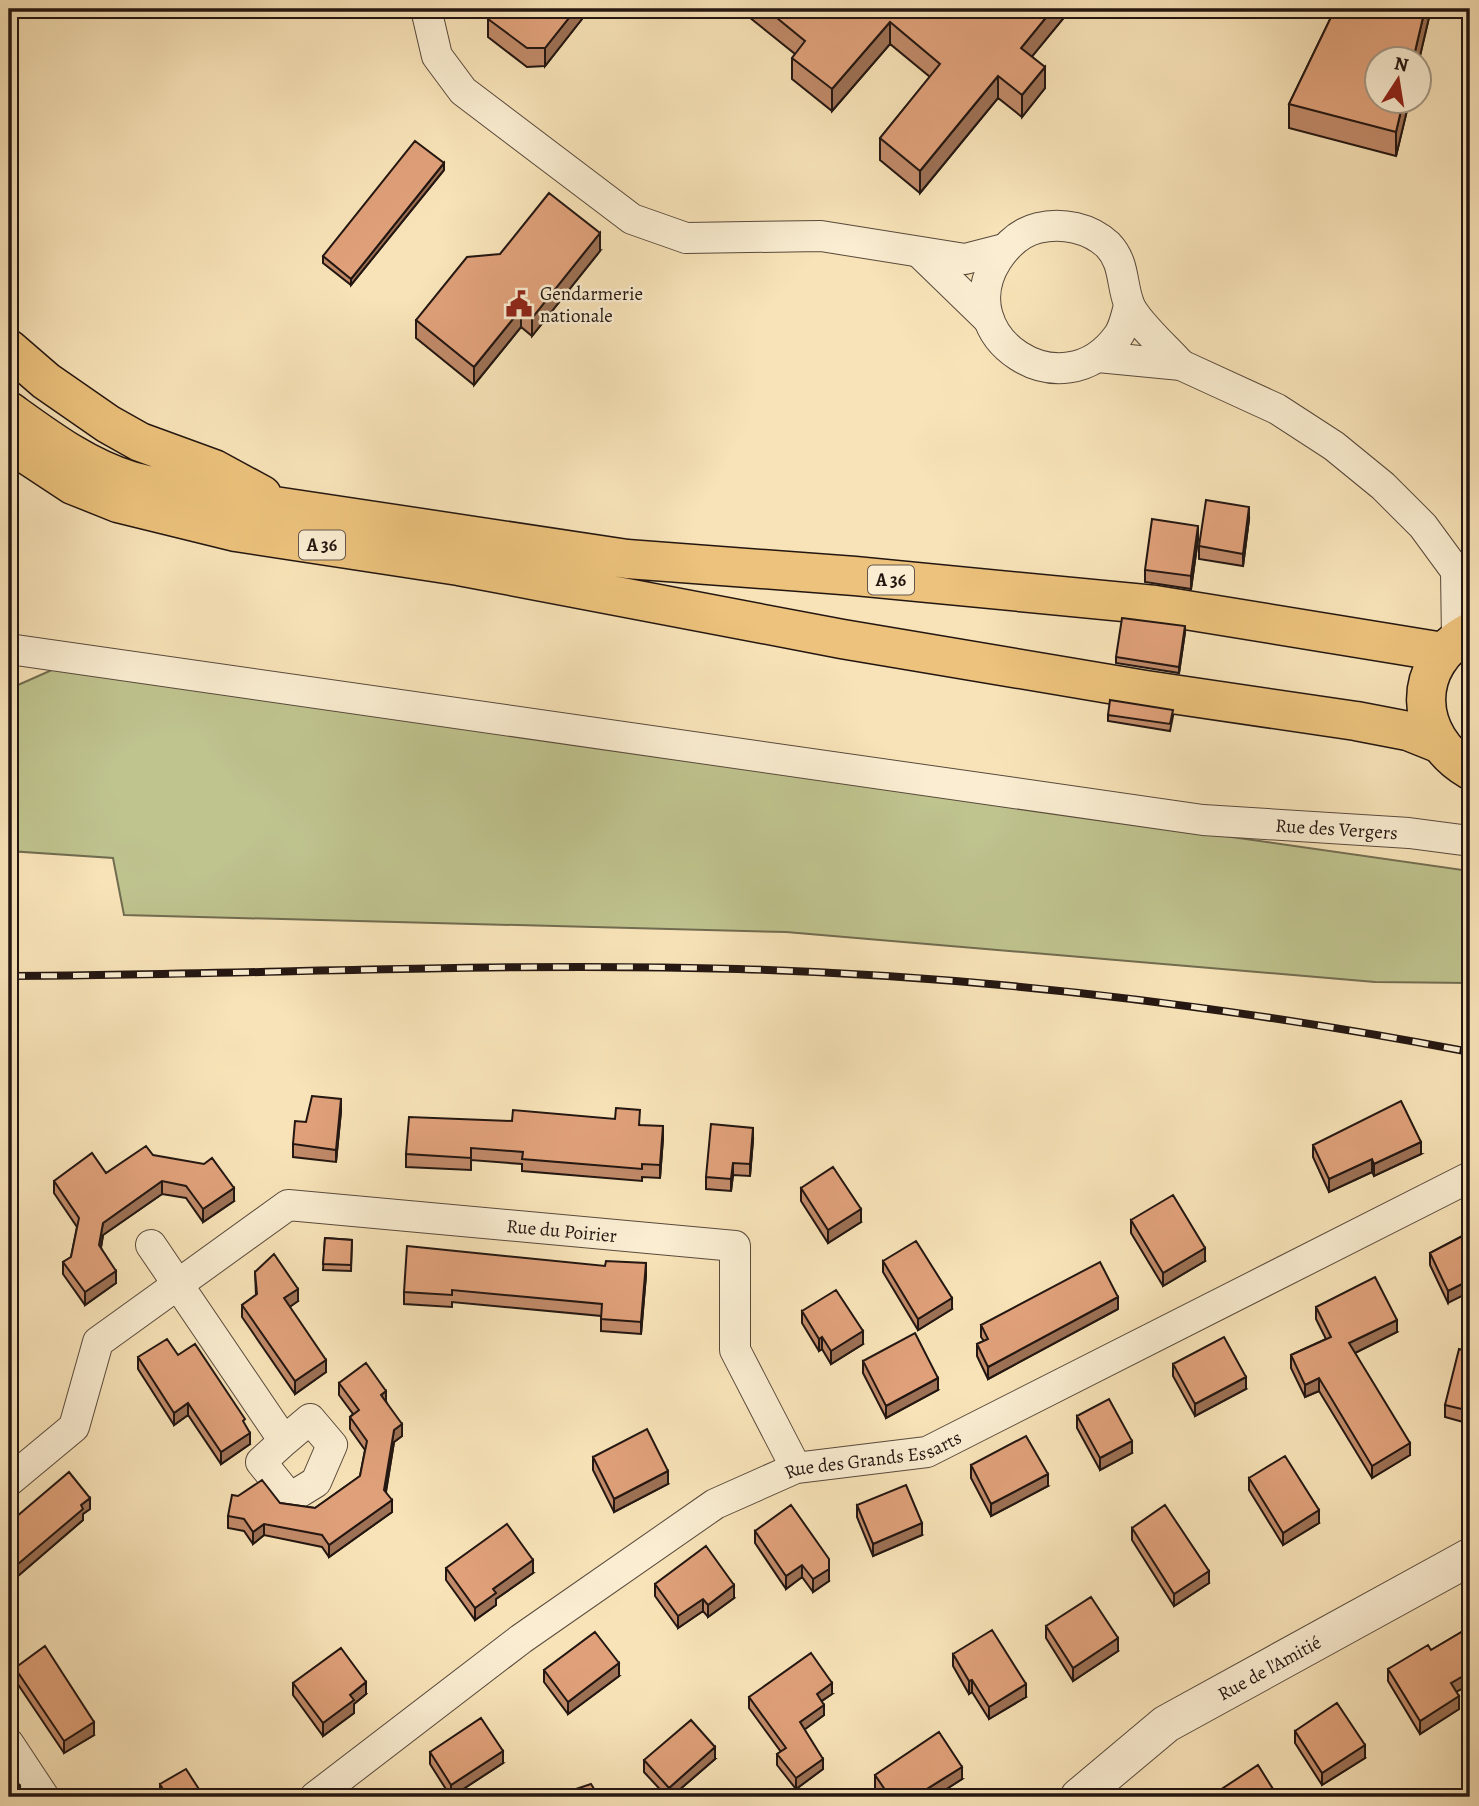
<svg xmlns="http://www.w3.org/2000/svg" width="1479" height="1806" viewBox="0 0 1479 1806" font-family="Alegreya,serif">
<rect width="100%" height="100%" fill="#f8e3b8"/>
<filter id="stains"><feTurbulence type="fractalNoise" baseFrequency=".00286" numOctaves="4"/><feColorMatrix values="0 0 0 0 .2 0 0 0 0 .09 0 0 0 0 .02 0 0 0 .5 -.17"/></filter>
<radialGradient id="worn" r=".72"><stop offset=".6" stop-color="#630" stop-opacity="0"/><stop offset="1" stop-color="#630" stop-opacity=".3"/></radialGradient>
<path fill="#bfc38e" stroke="#716c50" stroke-width="2" d="M54,669l1416,202v112l-95,-1 -589,-50 -662,-17 -11,-57 -104,-7v-162z"/>
<g fill="none" stroke-linecap="round" stroke-linejoin="round">
<g stroke="#58493b" stroke-width="32">
<g id="minor">
<path d="M426,9l11,47 26,35 169,128 54,19 135,-2 144,23 39,-10"/>
<path d="M920,253l69,67"/>
<path d="M1129,306c-3,10 -5,22 -11,30 -55,77 -170,1 -121,-76 10,-15 24,-28 41,-32 24,-6 52,0 70,17 17,18 13,38 21,59 6,17 39,46 52,61"/>
<path d="M1098,357l83,8 96,44 57,37 49,40 40,40 33,45 14,12"/>
<path d="M1456,571l1,68"/>
<path id="s1" d="M9,649l1194,171 206,13 61,8"/>
<path d="M151,1245l133,196 -23,21 29,36 26,-16 16,-37 -22,-26 -26,22"/>
<path id="s2" d="M9,1481l65,-54 24,-85 190,-137 447,41v104l61,118"/>
<path d="M9,1744l35,53"/>
<path id="s3" d="M315,1797l206,-158 194,-135 81,-36 131,-16 543,-275"/>
</g>
</g>
<g stroke="#58493b" stroke-width="39">
<g id="tertiary">
<path id="s4" d="M1079,1797l87,-73 304,-167"/>
</g>
</g>
<g stroke="#231611" stroke-width="41">
<path id="primary" d="M1470,632c-60,32 -57,105 0,138"/>
</g>
<g stroke="#231611" stroke-width="41">
<path id="motorway" d="M9,349l37,32 62,43 32,18 74,27 48,26
M9,411c39,28 76,56 122,70 21,6 43,9 64,13l432,65 228,17 300,29 288,47
M9,443l64,42 45,18 118,29 223,34 383,73 303,51 211,31 52,10 30,12"/>
</g>
<use href="#minor" stroke="#faedd1" stroke-width="30"/>
<use href="#tertiary" stroke="#faedd1" stroke-width="37"/>
<use href="#primary" stroke="#ecc27c" stroke-width="38"/>
<use href="#motorway" stroke="#ecc27c" stroke-width="38"/>
<g stroke="#231611" stroke-width="8">
<path id="rail" d="M9,976c243,-1 486,-14 729,-7 246,7 491,37 732,83"/>
</g>
<use href="#rail" stroke="#faedd1" stroke-width="5" stroke-dasharray="16" stroke-linecap="butt"/>
</g>
<path fill="#c18a69" stroke="#231611" stroke-width="2" d="M582,9v10l-37,47 -18,1 -39,-30v-18z
M739,9h332l-39,47 13,32 -23,29 -24,-19 -78,95 -40,-33v-22l50,-61 -40,-33 -58,67 -40,-32v-21l3,-4z
M1335,9h96l-12,51h-42v42h32l-13,54 -107,-28v-24z
M444,170l-93,115 -28,-22v-7z
M600,251l-68,85 -11,-9 -47,58 -58,-47v-18z
M1249,519l-6,47 -44,-7v-13z
M1198,539l-7,50 -46,-7v-12z
M1185,632l-6,41 -63,-10v-6z
M1108,715l65,1 -3,15 -62,-10z
M341,1111l-5,51 -43,-5v-13l13,-22z
M640,1125l23,13 -3,40 -18,-1v4l-120,-10v-7l-51,-4v10l-65,-3v-13z
M753,1140l-3,36 -17,-1 -2,16 -25,-2v-12z
M1313,1145l108,9 -47,22 -2,-4 -43,20 -16,-35z
M153,1155l81,46 -31,21 -17,-24 -24,-4 -59,41 -2,13 15,35 -31,22 -22,-31v-12l8,-5 6,-30 -23,-34v-12l52,-8z
M801,1188l60,34 -33,21 -27,-42z
M1131,1220l74,41 -42,25 -32,-53z
M1470,1232l-22,71 -18,-38v-12z
M325,1238l27,2 -1,31 -28,-1z
M883,1261l69,48 -34,21 -35,-58z
M605,1266l41,9 -5,59 -40,-3v-15l-149,-14v5l-48,-3v-12z
M255,1272l43,29 -9,6 37,65 -31,22 -53,-77v-12l14,-10z
M1316,1307l81,25 -42,21 55,102 -38,23 -53,-87 -14,6 -14,-29v-13l35,-16 -10,-20z
M1118,1309l-130,70 -11,-23v-12l7,-3 -3,-4v-12z
M802,1311l61,33 -32,20 -9,-15 -3,2 -17,-28z
M1470,1352v72l-25,-7v-12z
M178,1355l72,89 -29,20 -33,-49 -14,10 -36,-56v-12z
M863,1361l75,29 -52,28 -23,-45z
M1173,1364l73,25 -51,27 -22,-40z
M339,1383l47,18 16,35 -8,6 -8,50 6,20 -63,45 -7,-10 -58,-12 -11,9 -9,-13 -16,-3v-12l52,-13 35,5 45,-32 5,-26 -15,-21v-12l3,-3 -14,-19z
M1077,1416l55,37 -32,17 -23,-42z
M593,1457l75,27 -54,28 -21,-42z
M971,1465l77,21 -57,30 -20,-38z
M1249,1478l70,45 -36,22 -34,-55z
M857,1505l65,30 -49,21 -16,-39z
M90,1509l-7,5v6l-72,62 -2,-2v-57z
M1132,1528l77,55 -35,23 -42,-66z
M755,1531l74,50 -16,11 -11,-15 -16,12 -31,-46z
M446,1568l87,5 -37,26v6l-21,15 -29,-40z
M655,1584l79,14 -26,19 -5,-6 -25,17 -23,-32z
M1046,1626l72,25 -45,30 -27,-43z
M1470,1627v57l-14,8 3,17 -39,25 -32,-53v-12l43,-19z
M953,1654l73,43 -37,22 -17,-27 -3,2 -16,-28z
M15,1668l79,67 -30,18 -49,-73z
M544,1670l75,6 -51,38 -24,-32z
M293,1683l73,11 -12,10v9l-31,23 -30,-41z
M832,1694l-10,7 2,14 -20,14 19,40 -27,20 -19,-24v-11l4,-2 -32,-44v-11z
M1295,1731l70,27 -43,27 -27,-42z
M430,1752l73,11 -52,34 -21,-33z
M715,1759l-44,38h-4l-23,-25v-12z
M875,1775l87,4 -28,18h-53l-6,-9z
M160,1784l44,13 -44,-2z"/>
<path fill="#9d7155" stroke="#231611" stroke-width="2" d="M576,9h6v10l-37,47v-18z
M1053,9h18l-50,61v-22z
M1425,9h6l-12,51h-6z
M890,22v22l-58,67v-22z
M1045,67v21l-23,29v-22z
M998,76v22l-78,95v-22z
M1403,102h6l-13,54v-24z
M444,163v7l-93,115v-6z
M600,233v18l-68,85v-18z
M521,309v18l-47,58v-18z
M1249,507v12l-6,47v-12z
M1198,526v13l-7,50v-13z
M1185,626v6l-6,41v-6z
M341,1099v12l-5,51v-12z
M663,1126v12l-3,40v-13z
M753,1128v12l-3,36v-12z
M1421,1142v12l-47,22v-12z
M1372,1159v13l-43,20v-13z
M733,1163v12l-2,16v-12z
M162,1181v13l-59,41 -4,23v-13l4,-22z
M234,1188v13l-31,21v-13z
M861,1209v13l-33,21v-13z
M1205,1248v13l-42,25v-13z
M646,1263v12l-5,59v-12z
M116,1271v12l-31,22v-13z
M1470,1280v12l-22,11v-12z
M298,1289v12l-14,10v-13z
M1118,1297v12l-130,70v-12z
M952,1298v11l-34,21v-11z
M1397,1320v12l-48,24v-13z
M863,1331v13l-32,20v-13z
M822,1337v12l-3,2v-12z
M326,1360v12l-31,22v-13z
M1246,1377v12l-51,27v-12z
M938,1378v12l-52,28v-12z
M1319,1378v13l-14,6v-12z
M386,1391v12l-5,-8z
M188,1403v12l-14,10v-12z
M402,1424v12l-8,6 -10,60v-12l10,-60z
M250,1433v11l-29,20v-12z
M1132,1441v12l-32,17v-12z
M1410,1443v12l-38,23v-12z
M668,1471v13l-54,28v-13z
M1048,1474v12l-57,30v-12z
M90,1498v11l-7,5v6l-72,62v-12l70,-65z
M392,1500v12l-63,45v-12z
M1319,1510v13l-36,22v-12z
M922,1523v12l-49,21v-12z
M264,1524v11l-11,9v-12z
M533,1560v13l-37,26v6l-21,15v-12l18,-19z
M802,1565v12l-16,12v-13z
M829,1569v12l-16,11v-13z
M1209,1571v12l-35,23v-12z
M734,1585v13l-26,19v-12z
M703,1599v12l-25,17v-12z
M1118,1638v13l-45,30v-13z
M619,1663v13l-51,38v-12z
M1470,1672v12l-19,11v-12z
M972,1680v12l-3,2v-13z
M366,1682v12l-12,10v9l-31,23v-13l27,-28z
M832,1683v11l-15,10v-10z
M1026,1684v13l-37,22v-12z
M1459,1696v13l-39,25v-13z
M824,1705v10l-24,18v-11z
M94,1722v13l-30,18v-12z
M1365,1745v13l-43,27v-12z
M715,1747v12l-44,38h-2v-9z
M503,1751v12l-52,34v-12z
M823,1759v10l-27,20v-11z
M962,1767v12l-28,18h-20z
M20,1786v11h-11v-3z"/>
<path fill="#e0a17a" stroke="#231611" stroke-width="2" d="M492,9h84l-31,39h-18l-39,-29z
M766,9h287l-32,39 24,19 -23,28 -24,-19 -78,95 -40,-33 60,-74 -50,-42 -58,67 -40,-31 13,-17z
M1335,9h90l-12,51h-36v42h26l-7,30 -107,-28z
M415,141l29,22 -93,116 -28,-23z
M549,193l51,40 -68,85 -11,-9 -47,58 -58,-47 51,-63 33,-3z
M1206,500l43,7 -6,47 -44,-8z
M1152,519l46,7 -7,50 -46,-6z
M1122,618l63,8 -6,41 -63,-10z
M1110,700l63,10 -3,14 -62,-9z
M312,1096l29,3 -5,51 -43,-6 2,-23 11,1z
M1401,1101l20,41 -47,22 -2,-5 -43,20 -16,-34z
M616,1108l24,2 -1,15 24,1 -3,39 -18,-1v5l-120,-10 1,-7 -52,-4v10l-65,-4 3,-37 103,4 1,-11 102,9z
M711,1124l42,4 -3,36 -17,-1 -2,16 -25,-2z
M146,1146l7,9 51,9 8,-6 22,30 -31,21 -17,-23 -24,-5 -59,42 -4,22 17,26 -31,21 -22,-30 8,-5 8,-39 -25,-37 38,-28 14,20z
M833,1167l28,42 -33,21 -27,-42z
M1173,1195l32,53 -42,25 -32,-53z
M1470,1232v48l-22,11 -18,-38z
M325,1238l27,2 -1,25 -28,-1z
M916,1241l36,57 -34,21 -35,-58z
M407,1246l198,20 1,-5 40,2 -5,59 -40,-3 1,-15 -150,-14v5l-48,-3z
M274,1254l24,35 -14,9 42,62 -31,21 -53,-76 15,-11 -2,-22z
M1100,1262l18,35 -130,70 -11,-23 11,-5 -7,-14z
M1375,1277l22,43 -48,23 61,100 -38,23 -53,-88 -14,7 -14,-30 40,-18 -15,-30z
M836,1290l27,41 -32,20 -9,-14 -3,2 -17,-28z
M915,1333l23,45 -52,28 -23,-45z
M1224,1337l22,40 -51,27 -22,-40z
M167,1339l11,16 17,-11 50,75 -2,2 7,12 -29,19 -33,-49 -14,10 -36,-56z
M1459,1349l11,3v59l-25,-6z
M366,1363l20,28 -5,4 21,29 -8,6 -10,60 8,10 -63,45 -7,-10 -58,-11 -11,8 -9,-13 -16,-3 4,-21 6,1 24,-16 18,23 35,5 45,-32 7,-35 -17,-24 9,-7 -20,-27z
M1109,1399l23,42 -32,17 -23,-42z
M647,1429l21,42 -54,28 -21,-42z
M1026,1436l22,38 -57,30 -20,-39z
M1285,1456l34,54 -36,23 -34,-55z
M69,1472l21,26 -9,7 2,4 -72,61 -2,-2v-45z
M906,1485l16,38 -49,21 -16,-39z
M791,1505l38,54v10l-16,10 -11,-14 -16,11 -31,-45z
M1165,1505l44,66 -35,23 -42,-66z
M507,1524l26,36 -40,29 3,4 -21,15 -29,-40z
M706,1546l28,39 -26,20 -5,-6 -25,17 -23,-32z
M1091,1597l27,41 -45,30 -27,-42z
M1470,1627v45l-19,11 8,13 -39,25 -32,-52 40,-24 3,5z
M992,1630l34,54 -37,23 -17,-27 -3,1 -16,-27z
M595,1632l24,31 -51,39 -24,-32z
M45,1646l49,76 -30,19 -49,-73z
M341,1648l25,34 -16,13 4,5 -31,23 -30,-40z
M811,1653l21,30 -15,11 7,11 -24,17 23,37 -27,19 -19,-24 9,-6 -37,-51z
M1337,1703l28,42 -43,28 -27,-42z
M481,1718l22,33 -52,34 -21,-33z
M691,1720l24,27 -46,41 -25,-28z
M939,1732l23,35 -48,30h-24l-15,-22z
M1258,1765l20,32h-66l-1,-1z
M186,1769l18,28h-47l8,-4 -5,-9z
M9,1770l11,16 -11,8z
M591,1784l8,13h-47z"/>
<defs>
<g id="civic-bare" transform="scale(2.1)"><path d="M-.6-6.5H3V-4.5H.6V-3L4-1V1h2V6H-6V1h2V-1L-.6-3ZM-1.2 2.5V6h2.4V2.5Z" fill="#8f2418" stroke="#faedd1" stroke-width="2.5" paint-order="stroke"/></g>
</defs>
<g fill-rule="evenodd">
<use href="#civic-bare" x="519" y="304"/>
</g>
<g text-anchor="middle" stroke-width="5" stroke-linejoin="round" paint-order="stroke">
<g fill="#faedd1" stroke="#64564b" stroke-width="2">
<rect x="299" y="530.5" width="46" height="29" rx="5"/>
<rect x="868" y="565.5" width="46" height="29" rx="5"/>
</g>
<g font-size="18" font-weight="bold" fill="#231611">
<text x="322" y="551">A 36</text>
<text x="891" y="586">A 36</text>
</g>
<g font-size="19" fill="#231611" stroke="#faedd1" text-anchor="start">
<text x="540" y="300">Gendarmerie<tspan x="540" dy="22">nationale</tspan></text>
</g>
<g font-size="19" fill="#231611" stroke="#faedd1">
<text dy="7" stroke="none"><textPath href="#s1" startOffset="1340">Rue des Vergers</textPath></text>
<text dy="7" stroke="none"><textPath href="#s2" startOffset="682">Rue du Poirier</textPath></text>
<text dy="7" stroke="none"><textPath href="#s3" startOffset="663">Rue des Grands Essarts</textPath></text>
<text dy="7" stroke="none"><textPath href="#s4" startOffset="231">Rue de l'Amitié</textPath></text>
</g>
</g>
<rect width="1479" height="1806" fill="none" stroke="#f8e3b8" stroke-width="35"/>
<rect x="10" y="10" width="1458" height="1785" fill="none" stroke="#231611" stroke-width="3.5"/>
<rect x="18" y="18" width="1444" height="1771" fill="none" stroke="#231611" stroke-width="2"/>
<g transform="translate(1398 80) rotate(12)"><circle r="33" fill="#faedd1" stroke="#a49784" stroke-width="2"/>
<path d="M0-5L12 26L0 18L-12 26Z" fill="#8f2418"/>
<text y="-10" font-size="19" font-weight="bold" text-anchor="middle" fill="#231611">N</text>
</g>
<rect width="100%" height="100%" filter="url(#stains)"/>
<rect width="100%" height="100%" fill="url(#worn)"/>
</svg>
